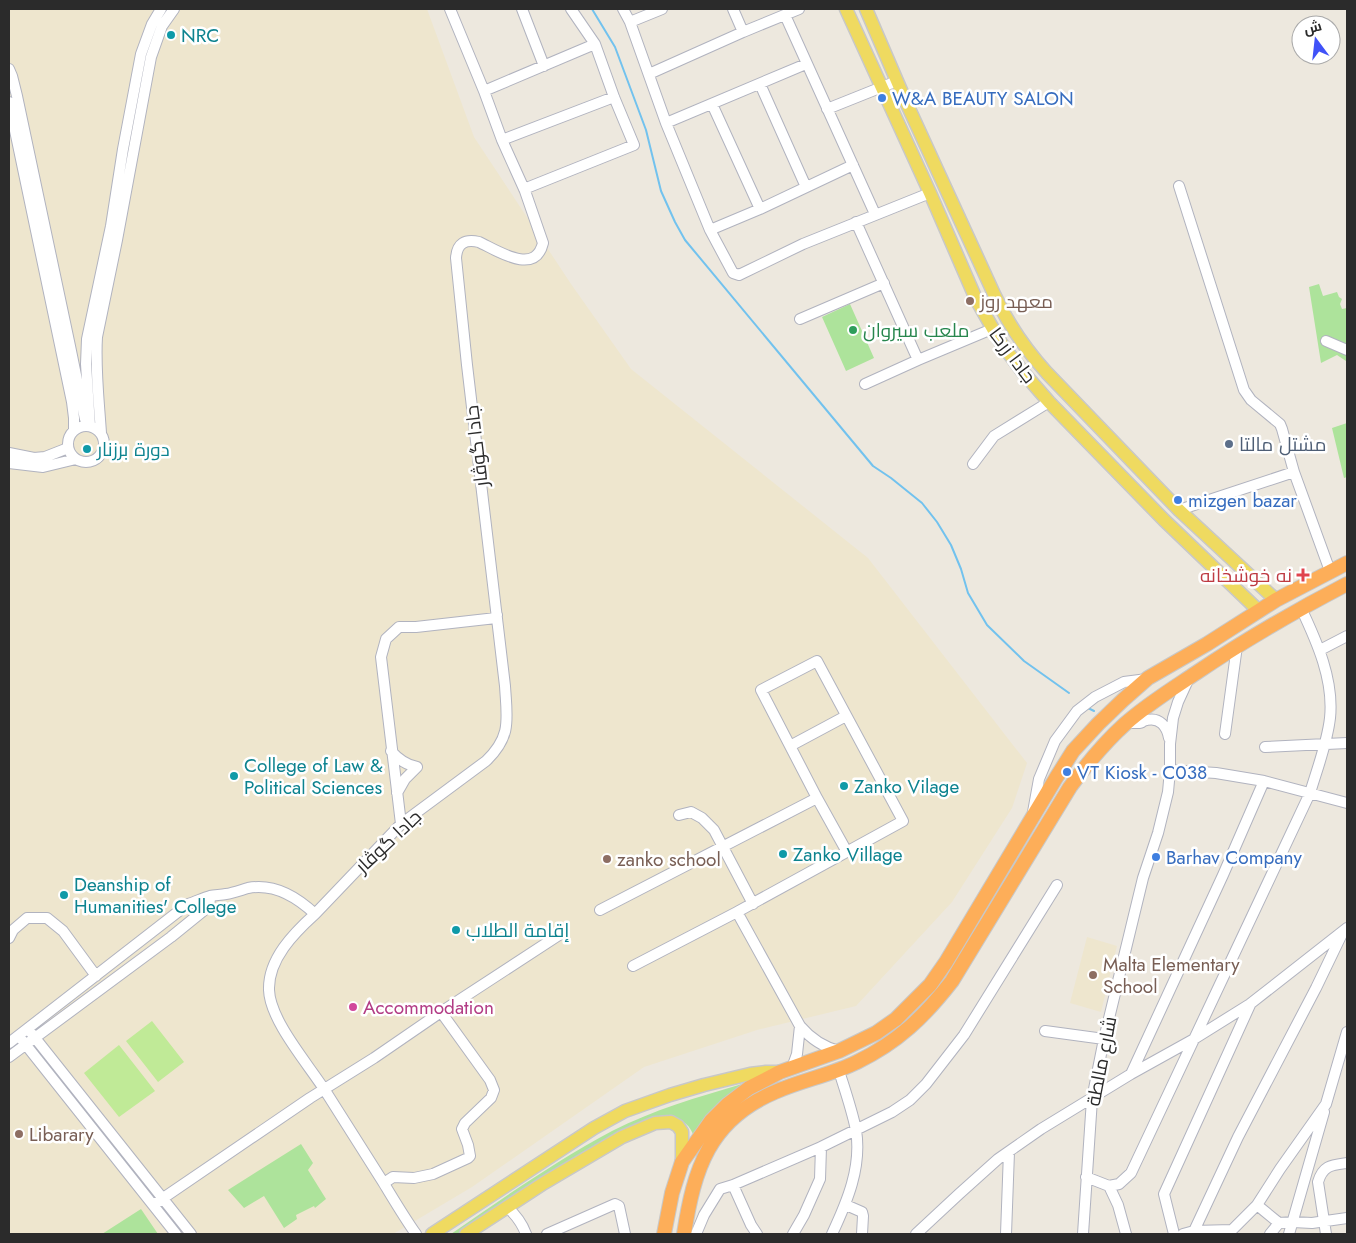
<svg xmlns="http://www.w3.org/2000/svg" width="1356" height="1243" viewBox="0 0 1356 1243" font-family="Jost,Cairo,sans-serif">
<rect width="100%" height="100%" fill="#ede8de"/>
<path fill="#eee6ce" d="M9,9h418l47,128 97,147 60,85 237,189 159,205 -15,45 -60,94 -96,104 -99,24 -113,37 -172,120 -79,47h-384z
M1087,937l30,9 -16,66 -31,-9z"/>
<path fill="#ade39b" d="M1319,284l4,12 14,-4 2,5 3,2 -2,5 2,5 5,-1v60l-1,-7 -9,-6 -16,8 -12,-76z
M850,304l24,54 -28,13 -24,-54z
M1347,423v54l-3,1 -12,-50z
M742,1084l-32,30 -17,20c-5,-12 -13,-15 -25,-17l-205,117h-12c52,-36 105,-73 161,-103 41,-21 86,-34 130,-47z
M301,1144l12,19 -5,7 18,29 -11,9 -1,-2 -18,9 1,4 -13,9 -20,-32 -20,12 -16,-18z
M141,1209l17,25h-56z"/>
<path fill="#c0ea97" d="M152,1021l32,41 -26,20 -32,-41z
M119,1045l36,46 -36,26 -35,-44z"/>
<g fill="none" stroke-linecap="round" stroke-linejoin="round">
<path stroke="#72c2ee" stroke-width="2" d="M592,9l23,38 31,83 15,61 14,31 10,18 188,226 18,12 31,25 15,19 14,23 10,24 7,24 19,32 37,36 45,32
M1088,708l6,3"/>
<g stroke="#b1b3bf" stroke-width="12">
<path id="minor" d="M522,9l22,57
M623,9l7,13 36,101 44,107 50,-21 93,-44
M733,9l10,23
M785,15l90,199
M630,22l32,-13
M9,69l3,7 5,20 53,250 15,73
M649,74l94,-42 56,-23
M760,84l46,103
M484,91l111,-47
M9,102l63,300 2,16v11
M712,104l48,105
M827,109l70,-28
M666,123l140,-59
M502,140l112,-43
M1179,186l65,204 7,10 29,24 2,5 12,43
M524,189l110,-44 -20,-48 -19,-53 -24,-35
M856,222l62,138
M710,230l23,43 6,2 64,-31 127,-51
M800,319l84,-36
M1326,341l21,9
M865,384l53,-24 74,-31
M68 444a18 18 0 1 1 36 0a18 18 0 1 1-36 0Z
M90,426l-4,-62 1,-25 24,-113 12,-77 18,-95 11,-30 9,-15
M101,433c-2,-31 -6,-64 -4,-96l20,-97 34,-183 11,-31 12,-17
M9,453l25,5 11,-1 23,-9
M9,463l34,4 33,-8
M973,464l21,-28 55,-34
M1179,510l115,-38 36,99
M1320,650l27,-14
M1127,723c4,0 8,0 12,0 6,-1 1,-2 8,-3 13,-3 20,7 22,18
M1225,734l12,-88
M790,746l56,-30
M1265,747l82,-4
M391,751c8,9 15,14 26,16l-12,12 -8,14
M1170,770l46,3 48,8 83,22
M817,798l30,54
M1033,812l6,-33 16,-38 22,-30 18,-14 29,-15 23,-3
M679,815l12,-3 11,6 12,12 39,74
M401,824l-20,-167 5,-18 13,-12h17l80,-9 1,-3
M600,910l217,-112 -56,-108 56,-29 86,160 -166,91 63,114c11,13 23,21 39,25
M315,914c-21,19 -47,45 -46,76 1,31 40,75 57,102 19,30 38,60 57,90 11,18 21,35 33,52
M9,938l4,-8 14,-12h20l16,13 33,45
M633,966l104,-54
M28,1029l163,205
M1045,1031l59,8
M22,1040l154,194
M9,1043l179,-139c7,-2 15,-6 22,-8 5,-1 11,-1 16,-2 7,-1 15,-4 22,-6 26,-5 49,9 67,26l86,-90 85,-63c26,-25 21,-42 19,-75l-38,-321 -11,-107c1,-15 9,-19 23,-16 19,9 56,34 64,1l-18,-52 -23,-51 -18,-49 -34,-82
M9,1057l162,-120 37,-30 3,-11
M792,1068l5,-14 3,-28
M1131,1074l92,-199 41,-94
M1086,1177l23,9 9,19 8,29
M384,1183l9,-6 21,1 19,-4 35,-16 2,-2 -2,-11 -6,-16 3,-6 26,-25 3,-8 -4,-10 -49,-68
M733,1185l18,40 6,9
M1109,1186l10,-2 12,-11 179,-380c7,-24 17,-49 20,-75 4,-38 -13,-76 -29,-110
M153,1205l157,-107 64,-40 67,-46 121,-79
M846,1205l16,7 1,4 -1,18
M1257,1205l22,18 14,-1 19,1 35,-5
M507,1207c9,8 15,16 19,27
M1194,1231l44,-94 78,-149 26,-54
M547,1234l68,-30 4,2 6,28
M696,1234l8,-19 16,-26 13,-4 88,-38 71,-35 18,-12 16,-16 38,-49 93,-150
M793,1234l11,-19 16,-36 1,-32
M832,1234c15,-32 30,-67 24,-104 -4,-20 -11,-40 -17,-59
M916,1234l43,-40 39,-35 43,-30 90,-55 63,-35 56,-35 97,-76
M1006,1234l3,-82
M1083,1234l9,-135 12,-60 39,-161 15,-45 10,-41 2,-22v-26l3,-26 5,-16 11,-24
M1174,1234l-10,-40 86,-189
M1183,1234l11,-3 38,-1 25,-25 23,-36 46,-65 21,-72
M1270,1234l9,-11
M1289,1234l35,-122
M1326,1234l-8,-52c5,-17 14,-17 29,-19"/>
</g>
<g stroke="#c8c8c8" stroke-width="15">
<path id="major" d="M846,9l84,184 46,106 25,44 21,28 27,31 115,118 95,91
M866,9l40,93 88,192c14,30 31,55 53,79l132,137 97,90
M432,1234l162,-106 31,-17 45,-16 34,-10 46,-11 16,-2h14
M466,1234l78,-51 78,-46 33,-14 16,-1 7,4 4,6v30"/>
</g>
<g stroke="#c8c8c8" stroke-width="16">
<path id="highway" d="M664,1234l8,-41 10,-31 29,-41 17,-17 21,-16 31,-16 59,-21 37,-18 20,-14 34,-34 16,-23 110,-184 17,-27 25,-27 25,-24 25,-22 59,-34 69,-44 71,-37
M684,1234c10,-65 25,-114 91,-142 27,-12 56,-17 82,-30 41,-20 67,-45 95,-81l118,-194c16,-22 34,-44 55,-63 21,-19 47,-35 71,-51 49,-33 99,-62 151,-89"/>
</g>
<use href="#minor" stroke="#fff" stroke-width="10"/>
<use href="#major" stroke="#efda60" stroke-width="12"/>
<use href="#highway" stroke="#fdae59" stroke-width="14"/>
</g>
<g fill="#0f9aa8" stroke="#fff" stroke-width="2">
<circle cx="171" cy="35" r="5"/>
<circle cx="87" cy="449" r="5"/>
<circle cx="234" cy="776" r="5"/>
<circle cx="844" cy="786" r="5"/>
<circle cx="783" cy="854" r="5"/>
<circle cx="64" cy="895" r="5"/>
<circle cx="456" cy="930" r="5"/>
</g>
<g fill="#3f7fe0" stroke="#fff" stroke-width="2">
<circle cx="882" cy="98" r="5"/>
<circle cx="1178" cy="500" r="5"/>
<circle cx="1067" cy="772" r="5"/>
<circle cx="1156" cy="857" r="5"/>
</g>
<g fill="#8d6e63" stroke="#fff" stroke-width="2">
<circle cx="970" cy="301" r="5"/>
<circle cx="607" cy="859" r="5"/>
<circle cx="1093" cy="975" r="5"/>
<circle cx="19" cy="1134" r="5"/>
</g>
<circle fill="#2e9e5b" stroke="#fff" stroke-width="2" cx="853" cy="330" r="5"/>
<circle fill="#5c6f8a" stroke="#fff" stroke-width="2" cx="1229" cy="444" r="5"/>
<path fill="#e0444e" stroke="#fff" stroke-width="2" d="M1300.5 567.5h5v5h5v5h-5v5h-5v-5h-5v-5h5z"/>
<circle fill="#d1479c" stroke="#fff" stroke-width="2" cx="353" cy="1007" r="5"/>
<g text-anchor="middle" stroke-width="5" stroke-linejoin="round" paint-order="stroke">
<g font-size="19" fill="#0d838f" stroke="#fff" text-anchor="start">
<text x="181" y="42">NRC</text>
<text x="97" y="456">دورة برزنار</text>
<text x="244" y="772">College of Law &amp;<tspan x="244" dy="22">Political Sciences</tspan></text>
<text x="854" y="793">Zanko Vilage</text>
<text x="793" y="861">Zanko Village</text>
<text x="74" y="891">Deanship of<tspan x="74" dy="22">Humanities' College</tspan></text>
<text x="466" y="937">إقامة الطلاب</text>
</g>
<g font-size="19" fill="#366cbe" stroke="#fff" text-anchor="start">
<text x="892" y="105">W&amp;A BEAUTY SALON</text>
<text x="1188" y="507">mizgen bazar</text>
<text x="1077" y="779">VT Kiosk - C038</text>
<text x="1166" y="864">Barhav Company</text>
</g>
<g font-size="19" fill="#785e54" stroke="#fff" text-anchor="start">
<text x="980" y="308">معهد روز</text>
<text x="617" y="866">zanko school</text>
<text x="1103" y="971">Malta Elementary<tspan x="1103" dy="22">School</tspan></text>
<text x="29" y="1141">Libarary</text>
</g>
<g font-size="19" fill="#27864d" stroke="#fff" text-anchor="start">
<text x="863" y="337">ملعب سيروان</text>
</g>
<g font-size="19" fill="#2b2b2b" stroke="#fff">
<text transform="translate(1013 355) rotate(53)" y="7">جادا زرکا</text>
<text transform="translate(476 446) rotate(-97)" y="7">جادا گوڤار</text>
<text transform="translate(388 841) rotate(-43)" y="7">جادا گوڤار</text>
<text transform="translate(1101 1061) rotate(-79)" y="7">شارع مالطة</text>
</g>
<g font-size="19" fill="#4e5e75" stroke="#fff" text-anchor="start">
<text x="1239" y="451">مشتل مالتا</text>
</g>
<g font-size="19" fill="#be3a42" stroke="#fff" text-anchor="end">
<text x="1292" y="582">نه خوشخانه</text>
</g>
<g font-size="19" fill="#b23c85" stroke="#fff" text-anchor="start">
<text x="363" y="1014">Accommodation</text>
</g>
</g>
<rect width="1356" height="1243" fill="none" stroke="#2b2b2b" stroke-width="20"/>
<g transform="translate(1316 40) rotate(345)"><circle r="24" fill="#ffffff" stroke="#aaaaaa"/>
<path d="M0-4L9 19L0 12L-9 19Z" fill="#4052f8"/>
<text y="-8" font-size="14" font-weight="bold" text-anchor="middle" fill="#2b2b2b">ش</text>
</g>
</svg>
